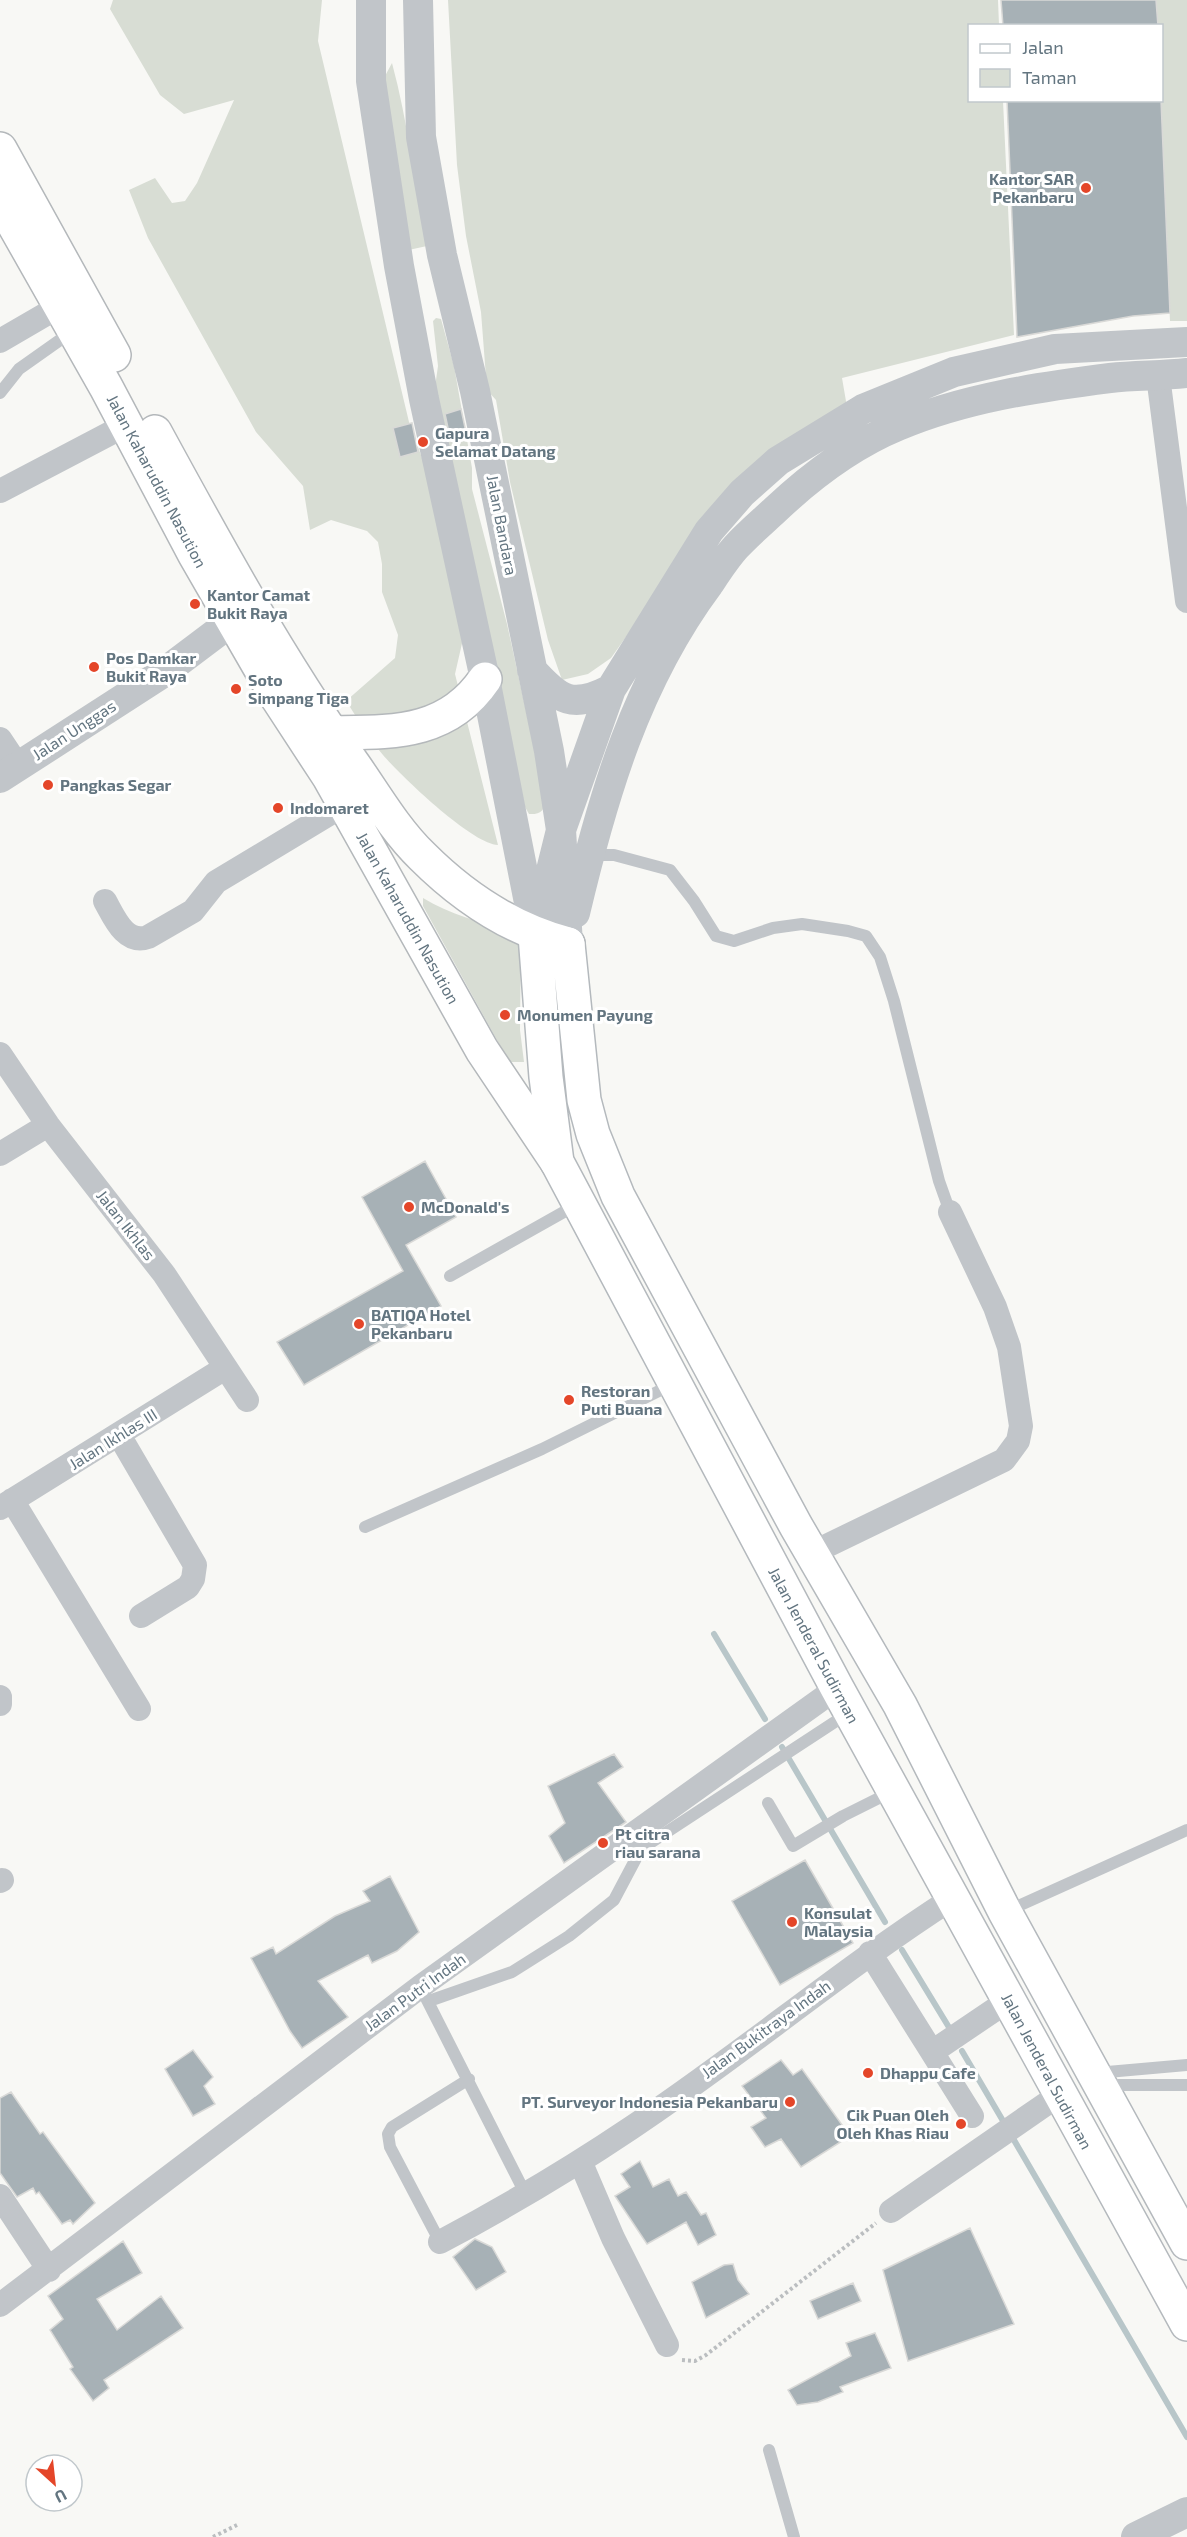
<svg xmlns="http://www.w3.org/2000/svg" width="1187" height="2537" viewBox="0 0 1187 2537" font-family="'Exo 2',sans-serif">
<rect width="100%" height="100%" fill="#f8f8f5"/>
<path fill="#d8ddd4" d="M113,0h209l-4,41 91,381 34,94 20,123 -8,35 43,171c-26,-1 -97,-69 -115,-90 -14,-16 -25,-36 -37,-54l49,-43 3,-23 -16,-43v-28l-4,-22 -11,-11 -36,-11 -21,10 -7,-44 -47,-54 -108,-194 -19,-48 26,-12 17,25 13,-2 12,-18 37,-83 -50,14 -24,-19 -50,-86z
M448,0h550l1,25 -29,1v74l33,1 11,234 -172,43 5,29 -129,100 -107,151 -23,16 -26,6 -14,-40 -38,-158 -14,-82 -9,-10 -6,-78 -15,-76 -9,-71z
M1156,0h31v321h-17l-8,-188v-107l-4,-1z
M392,63c16,59 23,123 35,183l-23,5 -19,-175z
M436,318l5,1 13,47 18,102v21l35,135 38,174c1,11 -4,17 -16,16l-4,-7 -90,-420 3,-21 -5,-45z
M423,898c30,18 64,26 98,36l-1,96 4,32h-15l-86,-156z"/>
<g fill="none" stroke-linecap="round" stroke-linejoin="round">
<path stroke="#b8c6c9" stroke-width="6" d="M714,1634l51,85
M782,1747l103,175
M902,1950l48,79
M962,2051l44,75
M1011,2135l176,302"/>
</g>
<path fill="#a7b1b6" stroke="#d9d9d7" stroke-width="1.5" d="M1001,0h155l2,26h-155z
M1007,100h154l9,213 -37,3 -116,21z
M461,409l6,28 -16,5 -6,-28z
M412,423l6,29 -18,5 -7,-29z
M425,1161l31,56 -50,28 35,61 -137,79 -27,-43 126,-71 -41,-74z
M614,1754l9,13 -25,16 28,39 -62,41 -15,-27 16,-13 -17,-37z
M805,1860l48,83 -73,42 -48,-84z
M390,1876l29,56 -22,19 -25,12 -4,-8 -50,26 30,36 -46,31 -12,-17 -39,-73 22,-11 3,7 59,-38 35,-15 -7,-10z
M193,2050l20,27 -9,9 11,18 -22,12 -28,-47z
M781,2060l12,15 9,-6 48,67 -49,31 -20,-28 -16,8 -14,-20 15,-9 -24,-32z
M11,2092l29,42 3,-2 52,71 -22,21 -3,-4 -8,4 -23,-32 -3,2 -3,-6 -16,9 -17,-24v-75z
M640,2161l13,26 16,-8 9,17 8,-4 15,23 5,-2 10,22 -18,10 -12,-23 -39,22 -32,-48 15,-9 -9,-13z
M970,2228l44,96 -106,37 -25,-91z
M475,2239l17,8 14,25 -30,18 -23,-33z
M123,2241l19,32 -45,26 20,31 44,-34 22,32 -79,52 5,8 -16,13 -23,-32 3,-2 -23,-37 13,-11 -15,-23z
M733,2264l5,16 11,14 -43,24 -14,-36 32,-17z
M853,2283l8,18 -43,18 -8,-18z
M875,2333l16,35 -51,19 3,5 -25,10 -21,3 -9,-15 63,-34 -5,-13z"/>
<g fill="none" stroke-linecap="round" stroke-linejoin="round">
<g stroke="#b4b9bd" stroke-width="36">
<path id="primary" d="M535,935l11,142 11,85 280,526 350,636
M568,944l16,156 9,34 25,62 178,330 104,179 105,207 182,331"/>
</g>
<g stroke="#b4b8bb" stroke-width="36">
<path id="trunk" d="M0,149l114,206
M0,200l106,187 89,168 83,144 51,78 153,273 75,112
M155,432c62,114 124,227 199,333 21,30 41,65 68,91 42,42 89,73 146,88
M331,733c61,-1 116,2 154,-54"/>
</g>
<path stroke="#bbbec0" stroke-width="4" stroke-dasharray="3 3" stroke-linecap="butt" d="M682,2360l13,1 11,-6 170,-132
M213,2537l24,-12"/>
<path stroke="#c1c5c9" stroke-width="12" d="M0,393l19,-24 41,-29 10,-11
M590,855h24l56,15 24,31 22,35 18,5 39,-13 29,-4 46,7 18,5 14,21 14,44 45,180 11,31
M450,1276l128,-72
M365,1527l177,-78 131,-65
M768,1803l25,43 50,-30 50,-25
M641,1849l209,-137
M1005,1912l182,-82
M425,1996l100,197
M429,2001l83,-29 57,-36 45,-36 27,-51 7,-24
M1096,2073l91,-8
M1104,2085h83
M440,2242l-50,-95 -2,-13 4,-7 77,-48
M769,2450l25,87"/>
<path stroke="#c1c5c9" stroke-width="24" d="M0,341l60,-35
M1158,376l29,225
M0,491l126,-66
M0,739l18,27
M105,901c9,16 20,44 43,36l45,-26 23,-29 128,-77
M0,1054l48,71 116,149 83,126
M0,1154l48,-29
M119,1435l76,130 -2,14 -5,8 -47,29
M12,1500l127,209
M0,1508l225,-140
M812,1553l192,-93 14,-19 3,-15 -12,-79 -14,-40 -45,-95
M0,1697v7
M0,1881l2,-1
M870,1953l62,99 77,-52
M932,2052l40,64
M580,2161l33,77 54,107
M0,2196l49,74
M891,2211l168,-116
M440,2242c66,-35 130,-73 191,-114 110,-73 211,-159 322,-230
M0,2305l420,-318 417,-299"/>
<path stroke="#c1c5c9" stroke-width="30" d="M371,0v81l28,185 25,133 61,280 48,244
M418,0l3,137 21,118 33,136 74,360 12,79 7,114
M532,670c28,31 40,39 79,19
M0,778l166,-107 69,-52
M575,913c28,-118 61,-231 134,-329 8,-12 17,-26 27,-37 12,-13 26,-25 39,-37 37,-35 77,-65 123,-84 66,-28 141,-39 212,-48 25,-3 52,-2 77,-5
M535,935l26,-105 50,-141 98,-158 33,-38 36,-32 85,-52 91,-37 101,-23 132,-7
M1136,2537l51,-25"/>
<use href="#primary" stroke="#fff" stroke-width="33"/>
<use href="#trunk" stroke="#fff" stroke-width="33"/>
</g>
<g fill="#e44629" stroke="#fff" stroke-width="2">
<circle cx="1086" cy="188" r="6"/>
<circle cx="423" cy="442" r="6"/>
<circle cx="195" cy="604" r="6"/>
<circle cx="94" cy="667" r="6"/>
<circle cx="236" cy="689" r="6"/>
<circle cx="48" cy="785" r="6"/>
<circle cx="278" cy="808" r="6"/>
<circle cx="505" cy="1015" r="6"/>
<circle cx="409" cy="1207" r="6"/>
<circle cx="359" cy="1324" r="6"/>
<circle cx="569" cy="1400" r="6"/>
<circle cx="603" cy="1843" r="6"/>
<circle cx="792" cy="1922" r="6"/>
<circle cx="868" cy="2073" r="6"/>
<circle cx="790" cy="2102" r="6"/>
<circle cx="961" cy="2124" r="6"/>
</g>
<g text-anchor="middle" stroke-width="6" stroke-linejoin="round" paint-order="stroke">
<g font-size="16" font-weight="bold" fill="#637580" stroke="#fff" text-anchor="start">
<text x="1074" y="185" text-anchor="end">Kantor SAR<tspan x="1074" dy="18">Pekanbaru</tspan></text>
<text x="435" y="439">Gapura<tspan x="435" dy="18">Selamat Datang</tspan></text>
<text x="207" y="601">Kantor Camat<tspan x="207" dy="18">Bukit Raya</tspan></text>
<text x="106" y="664">Pos Damkar<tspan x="106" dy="18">Bukit Raya</tspan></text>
<text x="248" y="686">Soto<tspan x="248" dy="18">Simpang Tiga</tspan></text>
<text x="60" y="791">Pangkas Segar</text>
<text x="290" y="814">Indomaret</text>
<text x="517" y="1021">Monumen Payung</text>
<text x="421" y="1213">McDonald's</text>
<text x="371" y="1321">BATIQA Hotel<tspan x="371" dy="18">Pekanbaru</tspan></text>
<text x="581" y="1397">Restoran<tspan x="581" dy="18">Puti Buana</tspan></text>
<text x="615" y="1840">Pt citra<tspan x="615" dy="18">riau sarana</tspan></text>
<text x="804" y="1919">Konsulat<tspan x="804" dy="18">Malaysia</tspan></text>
<text x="880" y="2079">Dhappu Cafe</text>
<text x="778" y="2108" text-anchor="end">PT. Surveyor Indonesia Pekanbaru</text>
<text x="949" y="2121" text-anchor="end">Cik Puan Oleh<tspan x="949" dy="18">Oleh Khas Riau</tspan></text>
</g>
<g font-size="16" fill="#637580" stroke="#fff">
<text transform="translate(157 481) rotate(62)" y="6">Jalan Kaharuddin Nasution</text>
<text transform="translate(502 525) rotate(79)" y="6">Jalan Bandara</text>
<text transform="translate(74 730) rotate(-33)" y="6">Jalan Unggas</text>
<text transform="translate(408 918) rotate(61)" y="6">Jalan Kaharuddin Nasution</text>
<text transform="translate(126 1225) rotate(52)" y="6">Jalan Ikhlas</text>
<text transform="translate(113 1439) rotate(-32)" y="6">Jalan Ikhlas III</text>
<text transform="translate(814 1645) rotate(62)" y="6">Jalan Jenderal Sudirman</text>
<text transform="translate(415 1992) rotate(-36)" y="6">Jalan Putri Indah</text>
<text transform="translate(766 2029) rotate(-36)" y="6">Jalan Bukitraya Indah</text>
<text transform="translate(1047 2071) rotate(62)" y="6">Jalan Jenderal Sudirman</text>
</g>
</g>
<rect x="968" y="24" width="195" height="78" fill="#ffffff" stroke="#c1c8cc" stroke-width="1.5"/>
<rect x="980" y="44" width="30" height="9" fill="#ffffff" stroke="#c1c8cc" stroke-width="1.5"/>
<text x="1022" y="54" font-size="18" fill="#637580">Jalan</text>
<rect x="980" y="69" width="30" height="18" fill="#d8ddd4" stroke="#c1c8cc" stroke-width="1.5"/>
<text x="1022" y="84" font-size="18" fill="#637580">Taman</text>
<g transform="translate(54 2483) rotate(153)"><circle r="28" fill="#ffffff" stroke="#c1c8cc" stroke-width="1.5"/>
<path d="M0-4.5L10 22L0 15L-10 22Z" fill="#e44629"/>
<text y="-9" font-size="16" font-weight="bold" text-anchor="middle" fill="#637580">U</text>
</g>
</svg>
